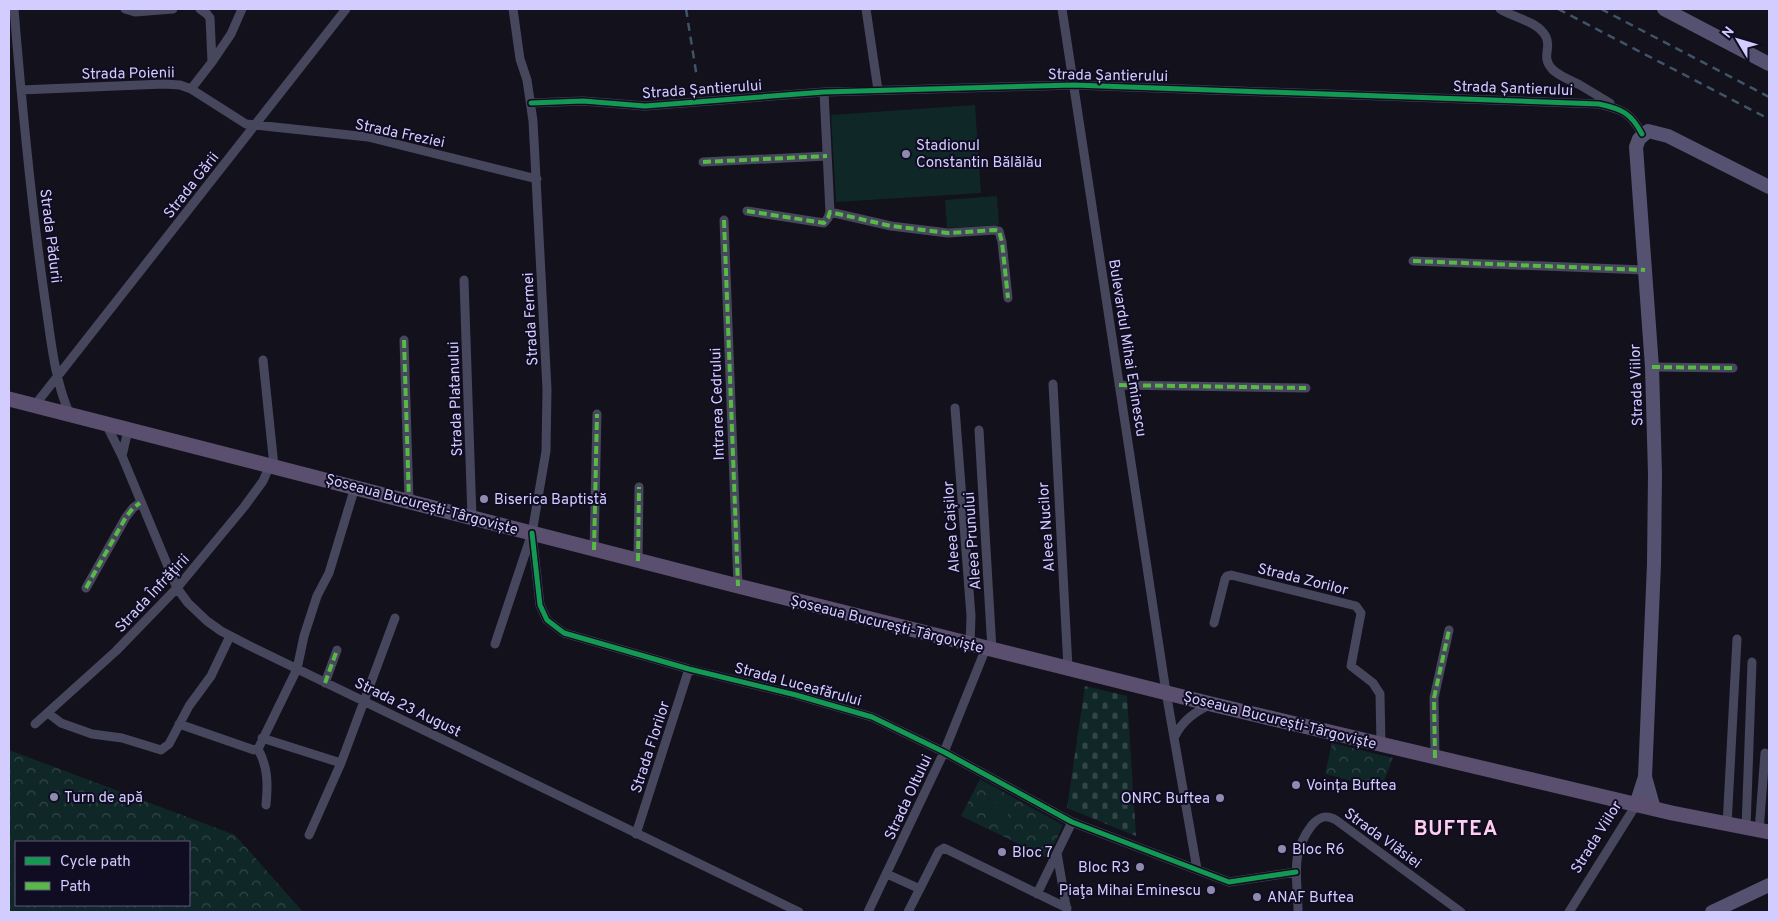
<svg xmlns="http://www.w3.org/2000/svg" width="1778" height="921" viewBox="0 0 1778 921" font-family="Overpass,sans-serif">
<defs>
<pattern id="forest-crowns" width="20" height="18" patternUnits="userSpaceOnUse" patternTransform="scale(1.25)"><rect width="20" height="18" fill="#102728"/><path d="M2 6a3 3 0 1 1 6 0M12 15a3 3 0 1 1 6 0" fill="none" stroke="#324548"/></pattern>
<pattern id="cemetery-stones" width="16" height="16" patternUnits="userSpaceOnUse" patternTransform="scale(1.25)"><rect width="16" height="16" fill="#102728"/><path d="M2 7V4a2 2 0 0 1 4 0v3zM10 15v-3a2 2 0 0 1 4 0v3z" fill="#324548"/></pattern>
</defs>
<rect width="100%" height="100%" fill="#13111c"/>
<path fill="url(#forest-crowns)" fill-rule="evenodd" d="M1332,743l61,15 -9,23 -9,-2 -3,7 -47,-12z
M9,750l226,85 68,77h-294zM16,842h173v63h-173z
M980,779l83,46 -15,33 -87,-42z"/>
<path fill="url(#cemetery-stones)" d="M1085,686l42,10 9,140 -69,-28z"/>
<path fill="#102728" d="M975,105l6,88 -145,9 -5,-87z
M997,196l2,29 -52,3 -2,-28z
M988,798l22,13 -6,10 -22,-13z"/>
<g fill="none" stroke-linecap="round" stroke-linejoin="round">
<path stroke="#46465d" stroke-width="9" d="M14,9c8,97 17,195 31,291 6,39 9,79 25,115
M125,9l10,3 38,-3
M866,9l12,81
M1062,9l104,683 31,177
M1500,9c14,9 38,12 46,28 6,11 -6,20 7,33 8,7 17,10 27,15 10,6 20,12 30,18
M212,62l19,-28 11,-25
M191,89l21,-27 -2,-44 -3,-4 -7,-5
M21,90l143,-6 16,1 11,4 55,35 122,13 169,42
M531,103l52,-2 62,5 179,-14 250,-7 525,19c23,5 32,9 43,30
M703,162l124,-6
M747,211l77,12 4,-5 2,-6 -6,-120
M830,212l61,14 57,7 47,-3 4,1 3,11 6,56
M724,220l14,366
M1413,261l232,9
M464,280l8,238
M404,340l5,161
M263,360l11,106
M1652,367l81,1
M1053,384l15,284
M1119,385l187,3
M35,405l311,-396
M955,408l16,208 -1,29
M106,424l16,32 55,132 11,15 19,18 14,10 27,14 551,267
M979,430l13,220
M122,456l6,-26
M532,533l8,72 7,15 17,13 125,36 107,26 76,22 72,35 128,70 157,60 67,-10
M594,550l3,-136
M638,561l1,-74
M86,588l40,-71 7,-9 7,-5
M1214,623l11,-44 2,-3 4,-1 125,31 5,7 -10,53 22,17 7,11 1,51
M495,644l37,-111 14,-82 1,-62 -14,-268 -6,-41 -7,-21 -7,-50
M325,683l12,-33
M48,713l13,10 31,11 30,4 39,12 8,-6 20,-38 22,-30 19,-40
M35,724l81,-73 61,-63 67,-81 19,-26 7,-16
M179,724l75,26 4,-1 39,-80 7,-33 13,-40 12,-23 26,-86
M1175,736c8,-16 20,-24 36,-32
M262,738l79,25
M258,749c10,18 10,35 8,56
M1435,758l-1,-60 15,-68
M1727,825l10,-186
M1746,828l6,-166
M1759,831l6,-78
M636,834l53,-165
M309,835l32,-72 54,-145
M1057,853l10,59
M887,874l33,15
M1037,894l35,-72
M868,912l76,-160 42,-104
M908,912l31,-61 5,-3 123,60
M1298,912c0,-34 -9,-57 14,-87 7,-8 14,-11 24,-5l125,92
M1569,912l67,-107"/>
<path stroke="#545270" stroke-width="14" d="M1664,9l105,55
M1645,777l9,32
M1636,805l9,-28 9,-213 1,-90 -3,-107 -16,-220 3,-8 9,-8 20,5 101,51
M1712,912l57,-27"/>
<path stroke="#5a4f6f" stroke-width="15" d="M9,399l729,187 473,118 461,109 97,19"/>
<path stroke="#3f5567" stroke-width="2.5" stroke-dasharray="8 6" stroke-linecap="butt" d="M686,9l11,69
M1558,9l211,110
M1601,9l168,88"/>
<path stroke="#58b947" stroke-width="4" stroke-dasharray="8 4" stroke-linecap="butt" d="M703,162l124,-6
M747,211l77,12 4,-5 2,-6 61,14 57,7 47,-3 4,1 3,11 6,56
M724,220l14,366
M1413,261l232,9
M404,340l5,161
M1652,367l81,1
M1119,385l187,3
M594,550l3,-136
M638,561l1,-74
M86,588l40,-71 7,-9 7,-5
M325,683l12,-33
M1435,758l-1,-60 15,-68"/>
<g stroke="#100c21" stroke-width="8">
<path id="cycleway" d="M531,103l52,-2 62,5 179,-14 250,-7 525,19c23,5 32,9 43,30
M532,533l8,72 7,15 17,13 125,36 107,26 76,22 72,35 128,70 157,60 67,-10"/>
</g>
<use href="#cycleway" stroke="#139951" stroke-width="5"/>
</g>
<g fill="#8f8bb0" stroke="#100c21" stroke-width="2">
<circle cx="906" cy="154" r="5"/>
<circle cx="484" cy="499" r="5"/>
<circle cx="1296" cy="785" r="5"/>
<circle cx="54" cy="797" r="5"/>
<circle cx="1220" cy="798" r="5"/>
<circle cx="1282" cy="849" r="5"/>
<circle cx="1002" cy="852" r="5"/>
<circle cx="1140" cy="867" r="5"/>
<circle cx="1211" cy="890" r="5"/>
<circle cx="1257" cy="897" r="5"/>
</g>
<g text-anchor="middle" stroke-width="4" stroke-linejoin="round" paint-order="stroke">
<g font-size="15" fill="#d2ccff" stroke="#100c21">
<text transform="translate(128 73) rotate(-1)" y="5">Strada Poienii</text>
<text transform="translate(1108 75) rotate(1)" y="5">Strada Șantierului</text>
<text transform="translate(1513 88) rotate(2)" y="5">Strada Șantierului</text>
<text transform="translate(702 89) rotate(-4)" y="5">Strada Șantierului</text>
<text transform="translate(400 133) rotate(12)" y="5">Strada Freziei</text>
<text transform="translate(191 185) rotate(-52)" y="5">Strada Gării</text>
<text transform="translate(51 236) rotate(83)" y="5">Strada Pădurii</text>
<text transform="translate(530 319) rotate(-93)" y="5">Strada Fermei</text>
<text transform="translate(1128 348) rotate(81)" y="5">Bulevardul Mihai Eminescu</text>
<text transform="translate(1636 385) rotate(-92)" y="5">Strada Viilor</text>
<text transform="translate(455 399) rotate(-92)" y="5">Strada Platanului</text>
<text transform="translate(717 404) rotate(-92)" y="5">Intrarea Cedrului</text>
<text transform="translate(422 504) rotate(15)" y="5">Șoseaua București-Târgoviște</text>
<text transform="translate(951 527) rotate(-94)" y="5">Aleea Caișilor</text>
<text transform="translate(1046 527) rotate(-94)" y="5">Aleea Nucilor</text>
<text transform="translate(972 541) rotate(-94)" y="5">Aleea Prunului</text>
<text transform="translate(1303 579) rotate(14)" y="5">Strada Zorilor</text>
<text transform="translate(152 593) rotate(-47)" y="5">Strada Înfrățirii</text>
<text transform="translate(887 624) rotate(14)" y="5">Șoseaua București-Târgoviște</text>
<text transform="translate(798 684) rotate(15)" y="5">Strada Luceafărului</text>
<text transform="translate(408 707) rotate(26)" y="5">Strada 23 August</text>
<text transform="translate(1280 720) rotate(14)" y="5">Șoseaua București-Târgoviște</text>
<text transform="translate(650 747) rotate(-72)" y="5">Strada Florilor</text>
<text transform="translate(908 797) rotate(-65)" y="5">Strada Oltului</text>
<text transform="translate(1596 837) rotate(-58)" y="5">Strada Viilor</text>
<text transform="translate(1383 838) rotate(36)" y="5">Strada Vlăsiei</text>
</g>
<g font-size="15" fill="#d2ccff" stroke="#100c21" text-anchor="start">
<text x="916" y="150">Stadionul<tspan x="916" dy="17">Constantin Bălălău</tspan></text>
<text x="494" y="504">Biserica Baptistă</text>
<text x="1306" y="790">Voința Buftea</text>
<text x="64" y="802">Turn de apă</text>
<text x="1210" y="803" text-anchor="end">ONRC Buftea</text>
<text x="1292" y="854">Bloc R6</text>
<text x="1012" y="857">Bloc 7</text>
<text x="1130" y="872" text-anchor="end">Bloc R3</text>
<text x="1201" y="895" text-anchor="end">Piaţa Mihai Eminescu</text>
<text x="1267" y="902">ANAF Buftea</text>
</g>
<g font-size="20" font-weight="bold" letter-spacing="1" fill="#ffceee" stroke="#100c21">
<text x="1456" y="835">BUFTEA</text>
</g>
</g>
<rect width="1778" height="921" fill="none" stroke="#d2ccff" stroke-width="20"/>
<rect x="15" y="841" width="175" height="65" fill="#100c21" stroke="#5e597a"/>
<rect x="25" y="857" width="25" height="8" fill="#139951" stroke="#5e597a"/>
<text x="60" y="866" font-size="15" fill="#d2ccff">Cycle path</text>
<rect x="25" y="882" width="25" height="8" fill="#58b947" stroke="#5e597a"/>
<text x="60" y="891" font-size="15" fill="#d2ccff">Path</text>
<g transform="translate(1738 40) rotate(308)" stroke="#100c21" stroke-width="4" paint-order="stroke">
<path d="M0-4L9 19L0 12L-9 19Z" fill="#d2ccff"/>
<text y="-8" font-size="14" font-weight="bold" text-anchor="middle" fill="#d2ccff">N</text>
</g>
</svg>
